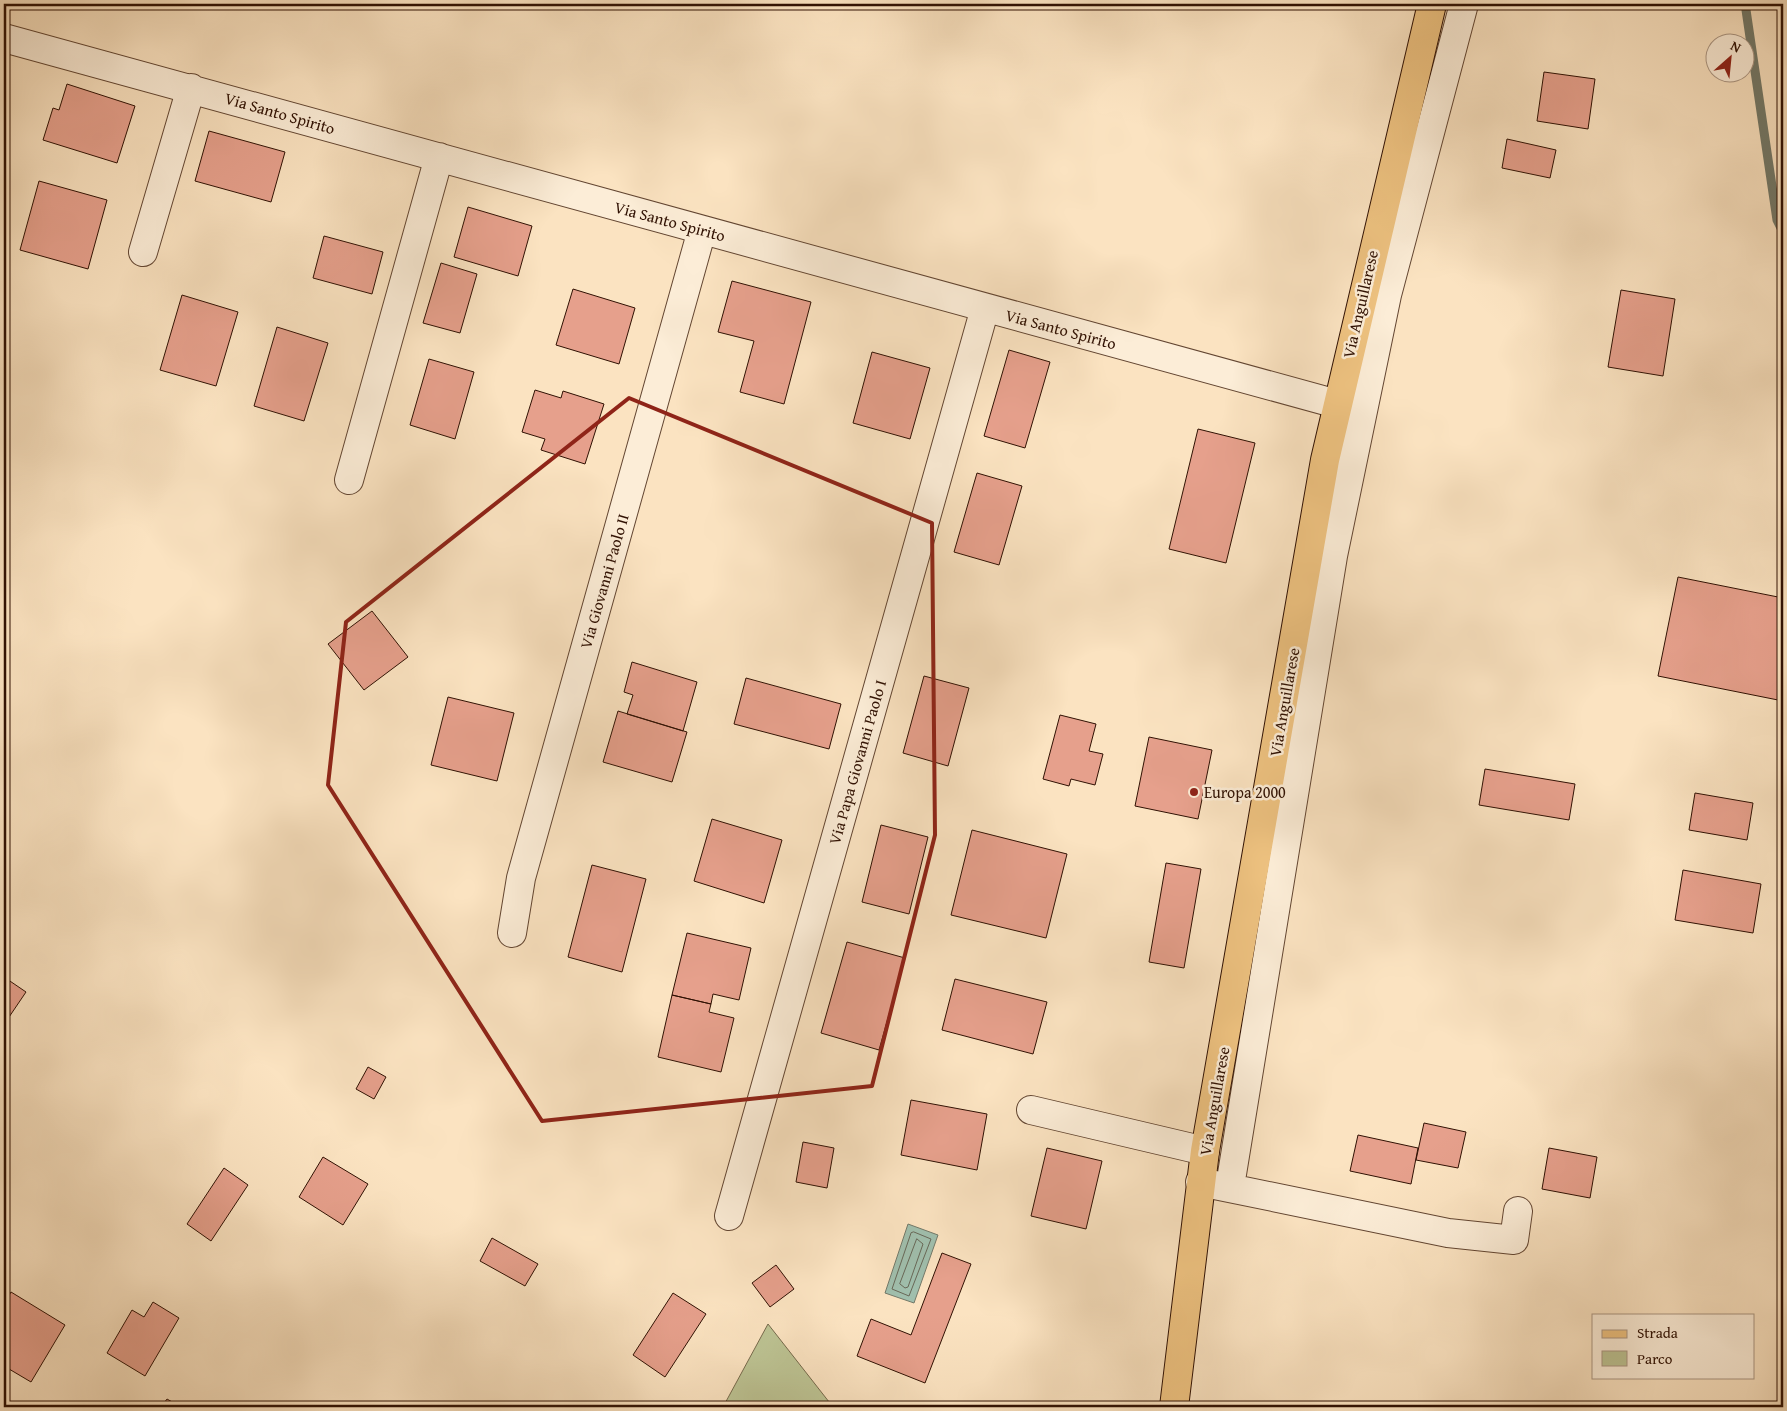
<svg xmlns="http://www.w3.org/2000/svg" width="1787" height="1411" viewBox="0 0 1787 1411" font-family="'Gentium Book Plus',serif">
<rect width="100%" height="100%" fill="#fbe3c1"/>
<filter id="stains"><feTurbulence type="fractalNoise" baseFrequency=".004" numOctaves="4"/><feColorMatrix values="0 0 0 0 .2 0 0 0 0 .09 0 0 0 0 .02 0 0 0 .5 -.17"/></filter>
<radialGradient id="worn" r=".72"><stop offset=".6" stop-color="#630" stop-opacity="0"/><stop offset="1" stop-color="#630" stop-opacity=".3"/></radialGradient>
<path fill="#bdc494" stroke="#766a4c" d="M768,1324l65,83h-110z"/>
<path fill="#a0bfad" stroke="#737969" d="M908,1224l30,11 -24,68 -29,-10z"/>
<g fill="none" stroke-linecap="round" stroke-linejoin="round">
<path stroke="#686858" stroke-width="1" d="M914,1232l17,7 -22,57 -17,-7 19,-56z
M917,1239l6,5 -15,43 -3,1 -5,-4z"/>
<path stroke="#737969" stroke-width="9" d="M1748,4l-2,6 31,210 6,12"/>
</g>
<path fill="#e6a08c" stroke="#301103" d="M1544,72l51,7 -7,50 -51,-8z
M67,84l68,22 -18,57 -74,-23 10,-32 6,2z
M209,131l76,21 -14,50 -76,-21z
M1507,139l49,11 -6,28 -48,-10z
M39,181l68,19 -19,69 -68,-19z
M468,207l64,19 -14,50 -64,-19z
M324,236l59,16 -11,42 -59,-16z
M441,263l36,11 -17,59 -37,-10z
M732,281l79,21 -27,102 -44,-12 14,-51 -36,-9z
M573,289l62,19 -16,56 -63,-19z
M1621,290l54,9 -12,77 -55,-9z
M182,295l56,17 -22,74 -56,-16z
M277,327l51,16 -24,78 -50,-15z
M1009,350l41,12 -25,86 -41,-12z
M872,352l58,16 -20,71 -57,-16z
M429,359l45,13 -19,67 -45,-14z
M535,390l26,8 2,-7 41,13 -19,60 -44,-14 4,-11 -23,-7z
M1198,429l57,14 -29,120 -57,-14z
M977,473l45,13 -23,79 -45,-13z
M1678,577l105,21v103l-125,-25z
M372,611l36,46 -44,33 -36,-46z
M632,662l65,20 -14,49 -56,-17 6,-19 -9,-3z
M924,676l45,12 -21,78 -45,-13z
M746,678l95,26 -12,45 -95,-25z
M448,697l66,16 -17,68 -66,-16z
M618,711l69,21 -15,50 -69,-20z
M1060,715l36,9 -7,27 14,3 -8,31 -24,-6 -2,7 -26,-7z
M1149,737l63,13 -14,69 -63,-13z
M1485,769l90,15 -6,36 -90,-15z
M1695,793l58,10 -6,37 -58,-10z
M712,819l70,21 -18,63 -70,-22z
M881,825l47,12 -19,77 -47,-12z
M972,830l95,24 -21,84 -95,-23z
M1166,863l35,6 -17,99 -35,-6z
M592,865l54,14 -24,93 -54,-15z
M1683,870l78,14 -8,49 -78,-13z
M687,933l64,15 -12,52 -26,-6 -2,10 -39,-9z
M847,942l58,16 -26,92 -58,-17z
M4,977l22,15 -21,31 -1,-1z
M955,979l92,23 -14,52 -91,-24z
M672,995l39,9 -2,8 25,6 -13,54 -63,-15z
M368,1067l18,10 -12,22 -18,-10z
M911,1100l76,14 -10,56 -76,-15z
M1424,1123l42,9 -8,36 -42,-8z
M1358,1135l60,13 -7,36 -61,-13z
M803,1142l31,6 -7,40 -31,-6z
M1047,1148l55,13 -16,68 -55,-13z
M1549,1148l48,9 -7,41 -48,-9z
M323,1157l45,27 -25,41 -44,-28z
M224,1168l24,17 -37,56 -24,-17z
M492,1238l46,26 -13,22 -45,-25z
M942,1253l29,11 -46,119 -68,-27 14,-37 40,16z
M776,1265l18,24 -24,18 -18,-24z
M11,1292l54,33 -34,57 -27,-16v-62z
M673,1293l33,21 -41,63 -32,-22z
M153,1302l26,16 -34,58 -38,-23 25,-43 12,7z
M167,1399l14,8h-20z"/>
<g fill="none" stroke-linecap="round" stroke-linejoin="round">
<g stroke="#634632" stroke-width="30">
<path id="minor" d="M4,38l1333,366
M143,252l48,-164
M349,480l90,-323
M512,933l9,-55 181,-648
M1031,1110l174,41
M1232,1174l101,-618 54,-261 77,-291
M1200,1182l248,51 66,7 4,-29
M729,1216l256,-908"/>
</g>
<g stroke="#301103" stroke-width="30">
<path id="major" d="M1174,1407l31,-256 120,-691 107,-456"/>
</g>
<use href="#minor" stroke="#fcedd7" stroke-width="28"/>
<use href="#major" stroke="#eec280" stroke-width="28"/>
</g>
<path fill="none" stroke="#8f2418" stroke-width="4" stroke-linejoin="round" d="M629,398l303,125 3,312 -63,251 -330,35 -214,-336 18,-163z"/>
<circle fill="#8f2418" stroke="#fcedd7" stroke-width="2" cx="1194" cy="792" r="5"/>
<g text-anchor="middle" stroke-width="5" stroke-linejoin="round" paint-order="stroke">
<g font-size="16" fill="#301103" stroke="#fcedd7">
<text transform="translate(280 113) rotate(16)" y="6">Via Santo Spirito</text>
<text transform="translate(670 221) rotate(15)" y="6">Via Santo Spirito</text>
<text transform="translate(1360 304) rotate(-77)" y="6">Via Anguillarese</text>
<text transform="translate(1061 329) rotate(15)" y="6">Via Santo Spirito</text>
<text transform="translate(604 581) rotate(-74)" y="6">Via Giovanni Paolo II</text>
<text transform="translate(1284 702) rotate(-80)" y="6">Via Anguillarese</text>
<text transform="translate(857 762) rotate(-74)" y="6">Via Papa Giovanni Paolo I</text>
<text transform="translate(1214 1101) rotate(-80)" y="6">Via Anguillarese</text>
</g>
<g font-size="16" fill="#301103" stroke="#fcedd7" text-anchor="start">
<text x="1204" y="798">Europa 2000</text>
</g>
</g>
<rect width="1787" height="1411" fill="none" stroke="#fbe3c1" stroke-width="20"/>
<rect x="5" y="5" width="1777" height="1401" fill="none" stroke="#301103" stroke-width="2.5"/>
<rect x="10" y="10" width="1767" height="1391" fill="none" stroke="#301103"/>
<rect x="1592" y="1314" width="162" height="65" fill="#fcedd7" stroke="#aa9582"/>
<rect x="1602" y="1330" width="25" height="8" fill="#eec280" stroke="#aa9582"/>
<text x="1637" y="1338" font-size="15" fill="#301103">Strada</text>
<rect x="1602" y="1351" width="25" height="15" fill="#bdc494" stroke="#aa9582"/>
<text x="1637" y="1364" font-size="15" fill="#301103">Parco</text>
<g transform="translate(1730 58) rotate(27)"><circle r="24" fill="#fcedd7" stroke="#aa9582"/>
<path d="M0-4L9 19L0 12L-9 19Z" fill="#8f2418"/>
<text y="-8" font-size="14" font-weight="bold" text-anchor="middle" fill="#301103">N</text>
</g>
<rect width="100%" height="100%" filter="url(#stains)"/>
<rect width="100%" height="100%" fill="url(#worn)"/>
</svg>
